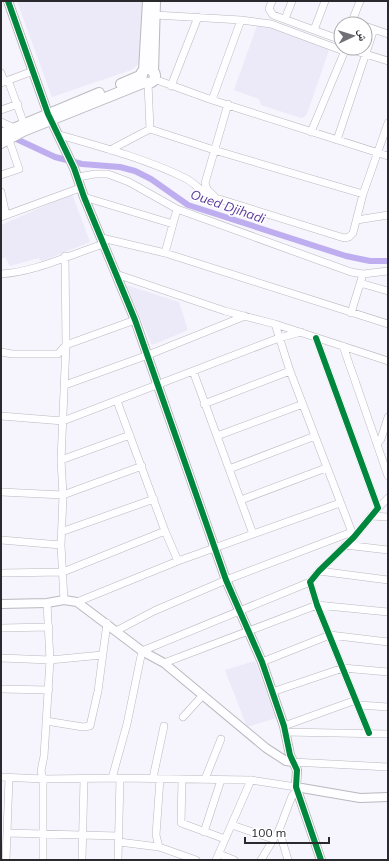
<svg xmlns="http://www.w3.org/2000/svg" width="389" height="861" viewBox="0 0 389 861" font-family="Mulish,'Noto Naskh Arabic',sans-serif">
<rect width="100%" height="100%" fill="#f6f4fc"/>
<path fill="#ece9f8" d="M17,1h127l-2,61 -11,8 -79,27z
M258,23l68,23 3,4 -22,64 -3,3 -3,1 -40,-13 -2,-6 -25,-9z
M72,194l18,48 -48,19 -4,-3 -28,8 -5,-9 -4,2v-34z
M126,285l53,17 9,28 -36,15z
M255,661l21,57 -29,9 -22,-57z"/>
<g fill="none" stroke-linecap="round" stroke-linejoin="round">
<path stroke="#bfaeef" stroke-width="6" d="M10,136l45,21 27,7 38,3 15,4 16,8 37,26 158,51 24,5h18"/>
<g stroke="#bab9be" stroke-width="8">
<path id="minor" d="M272,1l-3,8 4,6 68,25
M155,15l86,5 -29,80
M285,19l7,-18
M241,20l30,4 70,26 5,-2 42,13
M351,24l9,-23
M365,26l23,8
M314,30l11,-29
M1,73l3,8
M154,79l58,21 176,56
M8,80l16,44
M1,83l32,-12
M171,86l27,-69
M228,104l-23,79 2,6 9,9 128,40 5,-1 4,-4 10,-39 25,-71
M1,110l17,-6
M1,122l13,6
M150,129l64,21 149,44
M311,132l35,-84
M60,135c42,12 86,24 125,43 10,5 16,14 26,18
M337,140l37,-111
M110,150l40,-21 -2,-46
M1,175l18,-6 -10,-29
M78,177l17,-3h13l21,8 48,27 174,63 12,2 25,-3
M1,192l5,23
M84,197l89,27
M1,217l79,-29
M357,220l31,-5
M102,238l63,15 223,71
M165,253l12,-44
M1,274c35,-2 70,-20 103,-30
M116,274l109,37 50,13 113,37
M360,283l28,8
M351,313l12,-39
M275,324l15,47 63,164
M316,338l62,170 -24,29 -35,34 -9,11 7,23 52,128
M343,346l45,130
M1,352l11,2h46l8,-9 69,-25
M193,371l60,163
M65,385l83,-30 97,-39
M117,401l48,130 13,30
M204,404l86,-33
M1,416l62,5 216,-83 22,-6
M217,436l86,-32
M377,444l4,-5 7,-22
M61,460l69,-25
M229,469l86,-33
M1,492l62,3 79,-29
M241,500l85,-32
M378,508l10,-10
M371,516l17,1
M61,532l93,-33
M1,540l60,5
M345,545l43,5
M319,571l69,9
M1,573l62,-1 102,-41
M64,600l-3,-55 2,-50 -2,-35 5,-115 -1,-89
M77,602l101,-41 162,-58
M1,628l48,-1
M116,631l38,-20 72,-31 126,-48
M1,658l49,2 52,-5
M262,662l68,-27 58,7
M164,663l153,-58 71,7
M1,689l48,1
M272,692l71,-24 45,4
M359,705l29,2
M183,717l20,-22
M46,721l37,6 7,-1 8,-35 9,-68
M284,726l72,-26
M285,732l103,2
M293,762l95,5
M1,777l42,2 77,-1 131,2 45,7
M112,778l15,-54 15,-73 168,-69
M153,778l11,-52
M205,779l16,-40
M182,780l-1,43 44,16
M232,825l41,14
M279,830l9,30
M204,832l17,-52
M7,833l112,3
M119,842l40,5 37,13
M159,847l-3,-12 4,-56
M219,854l15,6
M6,860l3,-82
M43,860v-81l-2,-8 3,-15 6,-96 -3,-57
M82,860l2,-81
M118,860l2,-82
M216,860l35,-80
M261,860l18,-30 13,-34 5,-6"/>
</g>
<g stroke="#bab9be" stroke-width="10">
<path id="tertiary" d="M8,1l40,113 26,54 10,29 51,123 91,260 36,82 22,64 6,29 7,15 -1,17 25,73
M1,604l46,-1 17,-3 13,2 65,49 22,12 102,85 20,13 7,1
M296,787l64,11 28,-1"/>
</g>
<g stroke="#bab9be" stroke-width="12">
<path id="secondary" d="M141 76a7 7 0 1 1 14 0a7 7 0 1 1-14 0Z
M144,71l4,-70
M153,72l2,-71
M121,84l21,-9
M1,134l98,-41
M1,143l22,-12 122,-49"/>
</g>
<use href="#minor" stroke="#fefdff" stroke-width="7"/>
<use href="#tertiary" stroke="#fefdff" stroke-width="8"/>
<use href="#secondary" stroke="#fefdff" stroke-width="10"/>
<g stroke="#fff" stroke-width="8">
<path id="cycleway" d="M8,1l40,113 26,54 10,29 51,123 91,260 36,82 22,64 6,29 7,15 -1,17 25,73
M316,338l62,170 -24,29 -35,34 -9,11 7,23 52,128"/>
</g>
<use href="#cycleway" stroke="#00873e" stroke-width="6"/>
</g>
<g text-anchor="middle" stroke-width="3" stroke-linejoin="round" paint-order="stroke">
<g font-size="13" font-style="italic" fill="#5c399f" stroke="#fff">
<text transform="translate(228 206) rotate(19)" y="5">Oued Djihadi</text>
</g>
</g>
<rect width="389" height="861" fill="none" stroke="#2a292e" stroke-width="4"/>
<g transform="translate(353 36) rotate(86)"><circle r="19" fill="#ffffff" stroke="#aaa9ab"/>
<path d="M0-3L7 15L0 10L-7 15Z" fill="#717076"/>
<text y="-6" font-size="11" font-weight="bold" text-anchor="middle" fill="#2a292e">ش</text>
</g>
<path d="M245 837v6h84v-6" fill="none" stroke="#2a292e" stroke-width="2"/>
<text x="251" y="837" font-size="12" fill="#2a292e" stroke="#ffffff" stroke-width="3" paint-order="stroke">100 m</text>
</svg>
